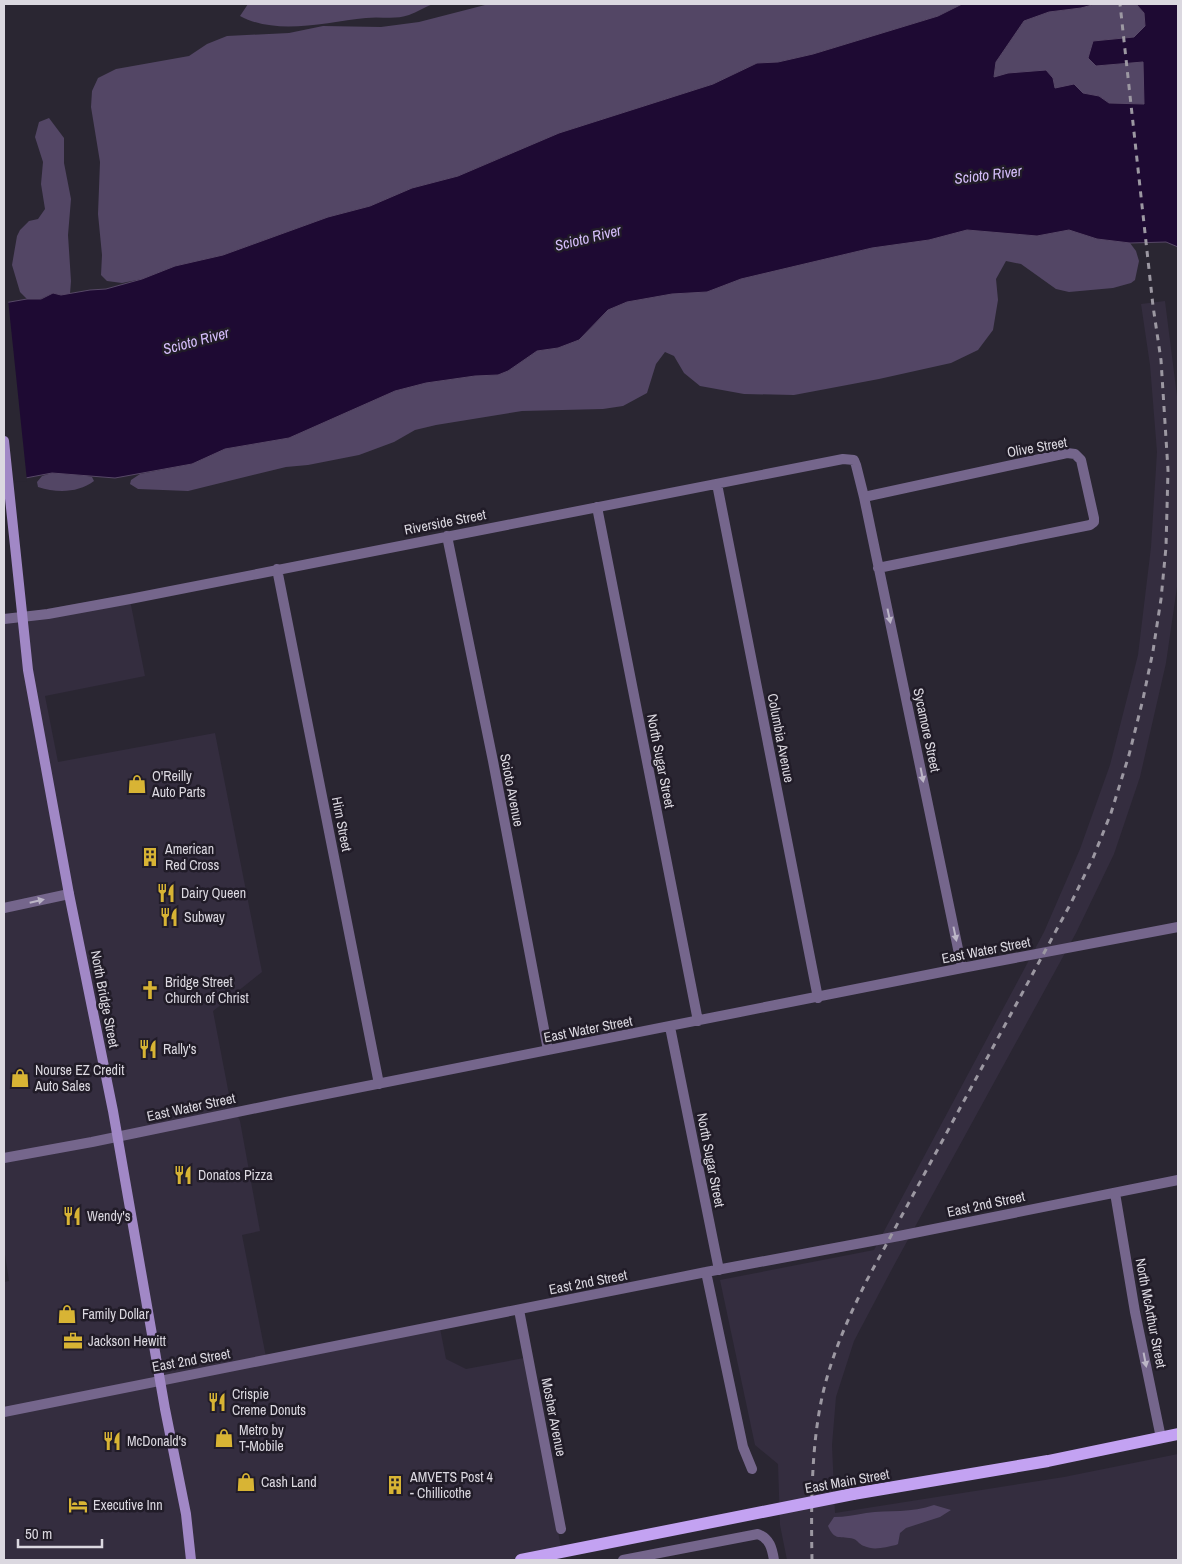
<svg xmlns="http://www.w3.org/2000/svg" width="1182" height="1564" viewBox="0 0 1182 1564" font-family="'Archivo Narrow',sans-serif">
<rect width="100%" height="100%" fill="#2a2632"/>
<path fill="#342d3f" d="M1165,301l13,103v176l-12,83 -26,114 -26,77 -38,79 -183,334 -39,74 -18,56 -4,48 3,68 229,-36 114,-23v106h-391l-7,-35 -2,-61 -23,-19 -35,-165 154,-30 170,-318 36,-83 30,-84 28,-110 13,-108 6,-95 -7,-87 -9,-61z
M129,595l16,81 -100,20 13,66 157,-29 47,239 -49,39 17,89 10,21 20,110 -18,4 24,122 173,-34 7,36 20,10 58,-11 38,194 -41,8h-517v-278l5,-1 -5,-33v-632z"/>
<path fill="#534665" d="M248,4h185c-8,3 -16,8 -24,11 -14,5 -29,1 -43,3 -40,4 -89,18 -126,-2z
M504,4h458l-24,12 -125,38 -35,8 -21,1 -44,21 -154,49 -101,43 -46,12 -42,18 -42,11 -105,38 -48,11 -33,13 -20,4 -15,-2 -6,-6 1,-20 -4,-41 2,-52 -9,-55 1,-16 6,-13 18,-9 73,-13 18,-12 20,-8 62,-3 34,-7 58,1 38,-5 66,-17z
M1096,4h40l8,9 1,13 -11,11 -41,4 3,25 47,-4 2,42 -36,-1 -10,-7 -44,-8 -2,-10h-59l2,-16 28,-41 25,-9 32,-4z
M49,118l15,20v25l7,36 -3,36 3,46 -1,13 -9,1 -8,-2 -13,6h-13l-7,-7 -8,-27 5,-29 3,-6 9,-9 9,-2 7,-10 -4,-25 2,-22 -8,-25 4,-15z
M967,230l70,6 32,-6 28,9 33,4 6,8 3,10 -4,19 -4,3 -18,5 -44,4 -13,-3 -35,-25 -15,-3 -10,18 2,21 -5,30 -15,20 -27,13 -72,16 -85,16 -50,-1 -44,-8 -16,-13 -10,-17 -9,-4 -9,12 -9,29 -24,13 -20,3 -81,2 -86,14 -21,5 -21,12 -35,13 -51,10 -22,2 -98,24 -50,-2 -8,-5 1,-4 9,-6 52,-10 33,-15 64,-11 106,-47 31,-8 49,-7 23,-1 10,-4 29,-20 21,-3 21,-8 29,-30 19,-8 45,-8 35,-2 34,-13 131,-31 57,-8z
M52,473l35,3 5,1 2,4c-16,12 -37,12 -56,6l-1,-5 5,-6z
M934,1505l17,5 -11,7 -34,11 -6,5 -2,11 -2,1c-10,2 -22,6 -32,1 -4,-1 -6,-5 -10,-7 -14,-4 -19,3 -26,-13l6,-9c11,0 21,-2 32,-4 23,-3 46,0 68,-8z"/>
<path fill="#1e0a33" stroke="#574867" d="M962,4h134l-15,4 -32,4 -25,9 -28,41 -2,15 14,-4 38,-3 7,8 2,10 19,-4 9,9 16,3 10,7 35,1 -1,-42 -47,4 -8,-8 5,-17 41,-4 11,-11 -1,-13 -8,-9h42v243l-12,-5 -36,1 -33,-4 -28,-9 -32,6 -70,-6 -38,10 -57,8 -131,31 -34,13 -35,2 -45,8 -19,8 -29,30 -21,8 -21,3 -29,20 -10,4 -23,1 -49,7 -31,8 -106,47 -64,11 -33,15 -77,14 -63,-5 -37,7 -11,-177 23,-4h14l12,-6 8,2 29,-5 16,-1 36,-10 33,-13 48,-11 105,-38 42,-11 42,-18 46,-12 101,-43 154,-49 44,-21 21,-1 35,-8 125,-38z"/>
<path fill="#2a2632" d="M8,299l19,182 -23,2v-182z"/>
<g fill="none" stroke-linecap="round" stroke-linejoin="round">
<path stroke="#75668c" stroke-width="10" d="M717,484l101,514
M864,497l203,-44 8,1 6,6 13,58v4l-4,3 -212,43
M597,507l101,514
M447,536l46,225 55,289
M277,569l102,515
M4,619l44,-5 82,-15 713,-140 11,1 2,5 8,32 98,471
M4,908l65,-14
M670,1027l49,243
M4,1158l88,-16 194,-40 676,-134 216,-41
M1115,1193l20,119 26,126
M706,1272l37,175 9,22
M519,1310l42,219
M4,1412l702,-140 193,-36 279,-56
M623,1560l135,-26c12,5 14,14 16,26"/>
<path stroke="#a188c6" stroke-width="10" d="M4,441l24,229 41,224 44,217 52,298 21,105 5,46"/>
<path stroke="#c3a2f2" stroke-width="12" d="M853,1494l195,-33 130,-27"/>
<path stroke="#9c98a2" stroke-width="3" stroke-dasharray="6 6" stroke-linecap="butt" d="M812,1560c-1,-52 -1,-116 11,-167 9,-39 26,-77 44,-113l204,-377 22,-45 18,-45 18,-58 14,-56 10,-48 8,-52 5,-52 2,-77 -7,-110 -8,-54 -33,-302"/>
<path stroke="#c3a2f2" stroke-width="12" d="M521,1560l332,-66"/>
</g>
<defs><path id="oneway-solid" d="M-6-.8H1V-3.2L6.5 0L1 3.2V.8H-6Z" transform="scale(1.25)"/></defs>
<g fill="#bcb6c7">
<use href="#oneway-solid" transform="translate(889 616) rotate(78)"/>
<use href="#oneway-solid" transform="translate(922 775) rotate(79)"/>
<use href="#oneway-solid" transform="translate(37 901) rotate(-13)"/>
<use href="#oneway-solid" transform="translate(955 934) rotate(78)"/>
<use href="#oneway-solid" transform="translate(1145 1360) rotate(79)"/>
</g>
<defs>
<g id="shop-bare" transform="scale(1.5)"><path d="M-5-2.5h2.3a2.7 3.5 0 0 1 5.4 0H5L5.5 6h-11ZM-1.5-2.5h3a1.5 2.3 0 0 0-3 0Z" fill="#d8b434" stroke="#211c28" stroke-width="2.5" paint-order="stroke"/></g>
<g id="building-bare" transform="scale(1.5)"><path d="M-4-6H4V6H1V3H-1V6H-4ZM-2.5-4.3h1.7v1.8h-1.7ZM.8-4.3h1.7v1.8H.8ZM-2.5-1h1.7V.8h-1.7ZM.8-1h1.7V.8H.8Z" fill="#d8b434" stroke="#211c28" stroke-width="2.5" paint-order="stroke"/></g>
<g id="restaurant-bare" transform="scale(1.5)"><path d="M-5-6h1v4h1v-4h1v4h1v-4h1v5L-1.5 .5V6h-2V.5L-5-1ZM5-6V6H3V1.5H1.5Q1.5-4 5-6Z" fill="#d8b434" stroke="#211c28" stroke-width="2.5" paint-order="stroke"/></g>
<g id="church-bare" transform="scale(1.5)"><path d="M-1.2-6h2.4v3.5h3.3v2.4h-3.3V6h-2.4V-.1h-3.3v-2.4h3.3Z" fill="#d8b434" stroke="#211c28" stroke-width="2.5" paint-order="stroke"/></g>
<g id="office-bare" transform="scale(1.5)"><path d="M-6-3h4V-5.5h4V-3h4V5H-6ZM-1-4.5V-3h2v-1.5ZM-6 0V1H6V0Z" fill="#d8b434" stroke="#211c28" stroke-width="2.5" paint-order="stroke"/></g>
<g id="hotel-bare" transform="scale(1.5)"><path d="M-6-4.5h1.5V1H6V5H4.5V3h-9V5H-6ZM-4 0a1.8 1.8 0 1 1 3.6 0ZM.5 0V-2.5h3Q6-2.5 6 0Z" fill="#d8b434" stroke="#211c28" stroke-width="2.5" paint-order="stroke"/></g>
</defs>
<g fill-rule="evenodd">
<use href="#shop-bare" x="137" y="784"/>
<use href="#building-bare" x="150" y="857"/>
<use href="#restaurant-bare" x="166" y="893"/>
<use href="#restaurant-bare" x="169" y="917"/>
<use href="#church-bare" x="150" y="990"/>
<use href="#restaurant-bare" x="148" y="1049"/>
<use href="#shop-bare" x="20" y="1078"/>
<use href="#restaurant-bare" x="183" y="1175"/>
<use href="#restaurant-bare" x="72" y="1216"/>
<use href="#shop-bare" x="67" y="1314"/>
<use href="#office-bare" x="73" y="1341"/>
<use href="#restaurant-bare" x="217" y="1402"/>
<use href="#shop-bare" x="224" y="1438"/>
<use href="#restaurant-bare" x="112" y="1441"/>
<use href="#shop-bare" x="246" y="1482"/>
<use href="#building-bare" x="395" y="1485"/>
<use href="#hotel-bare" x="78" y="1505"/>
</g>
<g text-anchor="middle" stroke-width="5" stroke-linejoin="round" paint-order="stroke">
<g font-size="14" fill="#dbd8e0" stroke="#211c28">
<text transform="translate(1037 447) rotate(-10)" y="5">Olive Street</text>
<text transform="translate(445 522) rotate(-11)" y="5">Riverside Street</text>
<text transform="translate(927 730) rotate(78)" y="5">Sycamore Street</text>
<text transform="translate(781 738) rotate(79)" y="5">Columbia Avenue</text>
<text transform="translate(661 761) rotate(79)" y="5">North Sugar Street</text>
<text transform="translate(512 790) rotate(79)" y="5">Scioto Avenue</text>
<text transform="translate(342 824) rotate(79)" y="5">Hirn Street</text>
<text transform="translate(986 950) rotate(-11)" y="5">East Water Street</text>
<text transform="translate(105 999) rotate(79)" y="5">North Bridge Street</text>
<text transform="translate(588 1029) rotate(-11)" y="5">East Water Street</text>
<text transform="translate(191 1107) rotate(-12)" y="5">East Water Street</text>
<text transform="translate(711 1160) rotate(79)" y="5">North Sugar Street</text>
<text transform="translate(986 1204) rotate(-12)" y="5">East 2nd Street</text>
<text transform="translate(588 1282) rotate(-11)" y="5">East 2nd Street</text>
<text transform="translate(1151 1313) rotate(79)" y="5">North McArthur Street</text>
<text transform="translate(191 1360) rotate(-10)" y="5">East 2nd Street</text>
<text transform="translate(554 1417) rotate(79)" y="5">Mosher Avenue</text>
<text transform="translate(847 1481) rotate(-10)" y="5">East Main Street</text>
</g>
<g font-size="14" fill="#dbd8e0" stroke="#211c28" text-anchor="start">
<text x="152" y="781">O'Reilly<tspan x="152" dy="16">Auto Parts</tspan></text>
<text x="165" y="854">American<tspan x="165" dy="16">Red Cross</tspan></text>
<text x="181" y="898">Dairy Queen</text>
<text x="184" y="922">Subway</text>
<text x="165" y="987">Bridge Street<tspan x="165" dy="16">Church of Christ</tspan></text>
<text x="163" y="1054">Rally's</text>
<text x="35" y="1075">Nourse EZ Credit<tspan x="35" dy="16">Auto Sales</tspan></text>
<text x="198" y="1180">Donatos Pizza</text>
<text x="87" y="1221">Wendy's</text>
<text x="82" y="1319">Family Dollar</text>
<text x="88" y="1346">Jackson Hewitt</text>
<text x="232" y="1399">Crispie<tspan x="232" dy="16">Creme Donuts</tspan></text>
<text x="239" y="1435">Metro by<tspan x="239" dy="16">T-Mobile</tspan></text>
<text x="127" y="1446">McDonald's</text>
<text x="410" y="1482">AMVETS Post 4<tspan x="410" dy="16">- Chillicothe</tspan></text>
<text x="261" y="1487">Cash Land</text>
<text x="93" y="1510">Executive Inn</text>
</g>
<g font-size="15" font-style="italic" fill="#d5befa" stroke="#211c28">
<text transform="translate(988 175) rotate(-7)" y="5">Scioto River</text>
<text transform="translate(588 238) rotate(-14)" y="5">Scioto River</text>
<text transform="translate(196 341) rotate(-15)" y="5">Scioto River</text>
</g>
</g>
<rect width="1182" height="1564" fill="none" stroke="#dbd8e0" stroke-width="10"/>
<path d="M18 1539v8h84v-8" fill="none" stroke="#dbd8e0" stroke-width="2.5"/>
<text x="25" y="1539" font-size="15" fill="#dbd8e0" stroke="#211c28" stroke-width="4" paint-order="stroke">50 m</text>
</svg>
